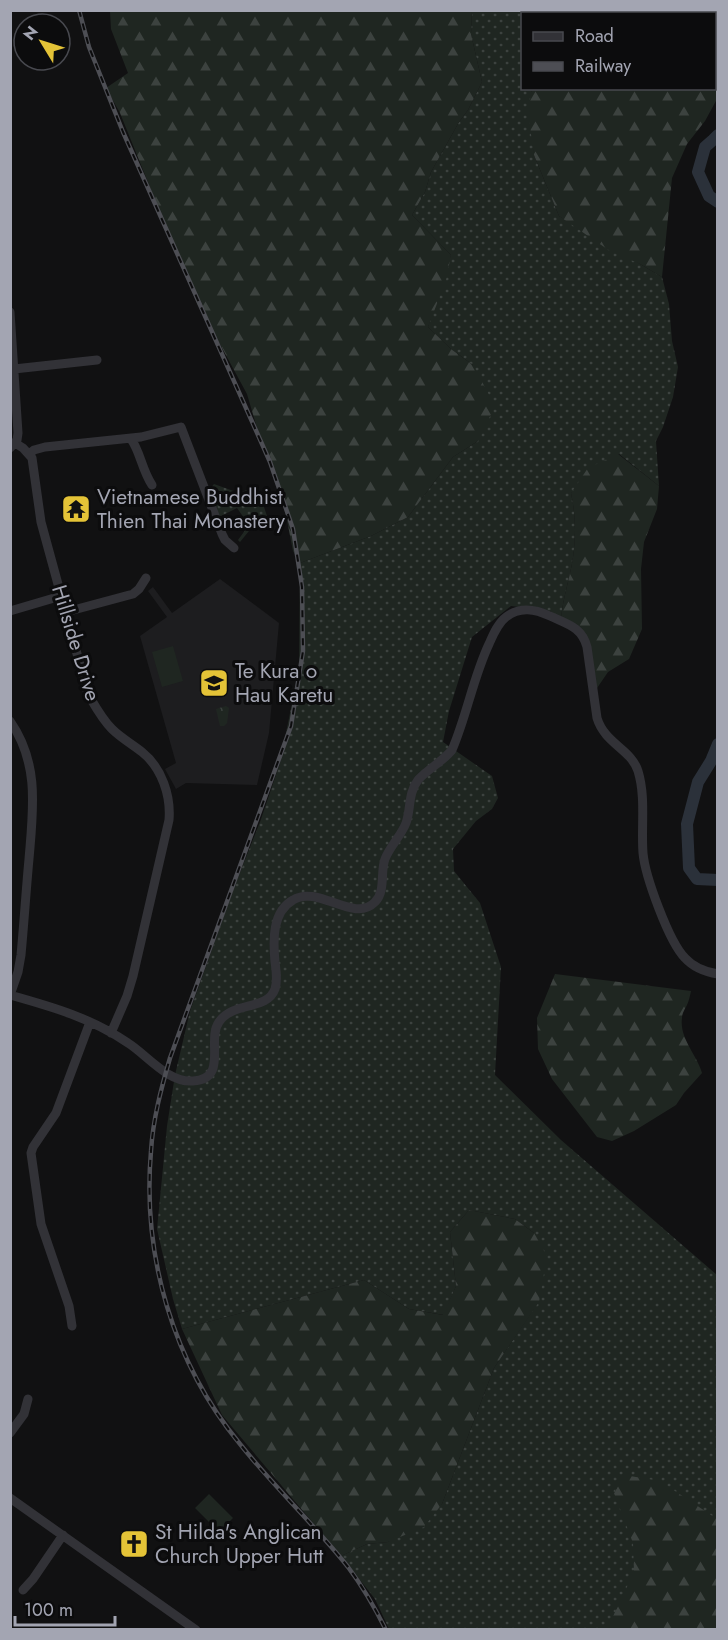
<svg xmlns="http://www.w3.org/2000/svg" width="728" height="1640" viewBox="0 0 728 1640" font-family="Jost,sans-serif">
<defs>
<pattern id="grass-dots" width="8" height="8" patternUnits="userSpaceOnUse" patternTransform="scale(1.5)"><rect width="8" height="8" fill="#1f2621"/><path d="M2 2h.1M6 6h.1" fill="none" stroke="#3c423f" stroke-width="1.8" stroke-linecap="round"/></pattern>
<pattern id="forest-firs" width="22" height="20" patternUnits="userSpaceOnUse" patternTransform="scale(1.5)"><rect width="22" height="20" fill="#1f2621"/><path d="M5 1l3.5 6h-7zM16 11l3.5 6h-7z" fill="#3c423f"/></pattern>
<pattern id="park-crowns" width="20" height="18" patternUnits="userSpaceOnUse" patternTransform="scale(1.5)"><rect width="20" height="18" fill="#1f2621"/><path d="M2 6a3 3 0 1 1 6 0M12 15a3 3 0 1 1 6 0" fill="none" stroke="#3c423f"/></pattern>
</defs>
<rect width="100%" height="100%" fill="#111112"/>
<path fill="#1d1d1f" d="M220,579l59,44 -10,110 -12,52 -71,-2 -10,6 -11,-20 11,-6 -36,-127 27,-19 -19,-26 5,-4 19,26z"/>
<path fill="url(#grass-dots)" d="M472,11h227l-6,3h-171v74l12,1 -3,3 3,63 25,61 103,61 7,27 3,37 6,26 -5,30 -10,30 -7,14 3,45 -40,-32 -48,39c4,18 5,37 3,56 -2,24 -11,46 -13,70l-11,-8 -39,-5 -39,31 -23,74 -6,31 49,34 6,22 -6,11 -16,12 -23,28 1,22 26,32 21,64 -6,108 66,65 156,135v354h-328l-14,-30 -34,-43 26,-12 21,-2 54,-38 52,-136 45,-67 -5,-68 -19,-14 -46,-9 -19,22 6,54 -12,29 -35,-6 -45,-29 -182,49 -9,-30 -16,-70 10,-103 8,-51 15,-64 45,-126 25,-63 20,-59 19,-95 1,-105 71,-27 37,-19 45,-60 25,-16 -5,-76 -22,-16 -23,-22 23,-72 -39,-40 13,-23 6,-20 28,-50 9,-12 14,-28 -11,-48z
M214,484l25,9 18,-7 10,30 -14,10 -13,16 -2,-2 11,-15 -12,-17 -18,9 -10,-27z"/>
<path fill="url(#forest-firs)" d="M110,11h362l-1,23 11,48 -14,28 -9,12 -28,50 -6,20 -13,23 39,40 -5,25 -18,47 23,22 22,16 22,41 -17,35 -25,16 -45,60 -37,19 -71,27 -7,-12 -9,-46 -14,-49 -5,-1 -18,-61 -32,-59 -11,-26 -6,-3 -78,-193 -14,-25 22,-15 -17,-44z
M699,11h18v88l-12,22 -18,23 -15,34 -10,99 -22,-13 -30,-13 -51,-35 -25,-61 -6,-41 3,-22 3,-4h180v-74l-21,-1z
M618,454l41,32 -2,23 -13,33 -3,27 1,60 -13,30 -21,13 -13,19 -13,-55 -21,-17c2,-24 11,-46 13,-70 2,-19 1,-38 -3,-56l17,-25z
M555,974l136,17c-1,5 -2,9 -4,14 -2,4 -5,8 -5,13 -3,20 15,37 20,55l-18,20 -8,12 -42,26 -22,10 -15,-4 -45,-58 -14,-30 -1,-31z
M469,1210l46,9 19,14 13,23 -8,46 -45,66 -52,136 -18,23 -36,15 -21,2 -26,12 -119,-141 -40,-86 182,-49 45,29 34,6 13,-29 -6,-54z
M624,1475l36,6 54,36 3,1v111h-110l27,-57 -1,-29 -19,-50z"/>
<path fill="url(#park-crowns)" d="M226,706l3,2 -2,15 -3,3h-4l-4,-17z"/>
<path fill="#1f2621" d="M173,646l10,35 -21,6 -10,-35z
M209,1494l24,24 -14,14 -24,-24z"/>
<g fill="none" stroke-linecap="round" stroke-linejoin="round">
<path stroke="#2b313a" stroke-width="12" d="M718,135l-5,5 -8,7 -7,25 11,24 9,6
M718,744l-7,17 -13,21 -11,42 2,44 8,11 21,1"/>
<path stroke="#323237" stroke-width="9" d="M10,312l8,121 -1,7 -7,8
M14,369l83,-9
M131,439c9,12 11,31 21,46
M15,443l8,5 9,10 9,64 47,172c7,12 14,25 24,35 9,9 20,15 30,23 20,16 29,44 27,68l-36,156 -6,20 -16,37
M29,454l5,-4 11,-3 96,-10 40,-10 41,107 3,6 9,8
M10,611l51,-15
M66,612l67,-18 6,-5 7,-11
M10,721c30,43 23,89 19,138 -3,32 -5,64 -8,96l-3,17 -8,23
M10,995c43,12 81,23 118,48 19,12 40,40 65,38 36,-2 13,-41 26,-59 14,-21 48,-11 56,-33 3,-9 1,-19 0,-27 -2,-22 -3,-50 18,-62 25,-16 61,24 82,2 11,-11 5,-30 10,-43 5,-13 16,-23 21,-36 5,-14 2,-30 12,-43 10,-11 24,-18 34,-30 15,-35 21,-72 37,-106 4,-9 9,-21 17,-27 14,-11 29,-8 44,-1 17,8 32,11 37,31l10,71c8,26 34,31 41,53 8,26 3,55 5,82 2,23 26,89 42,105 9,10 20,14 33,16
M72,1326l-3,-20 -28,-82 -10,-71 2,-6 23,-34 34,-91
M10,1433l14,-19 4,-15
M10,1498l186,132
M23,1590l10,-11 30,-44"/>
<g stroke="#4d4e54" stroke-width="4.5">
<path id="rail" d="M79,10l10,37 34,85 147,330 23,67 9,58 1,64 -12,75 -121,332c-9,31 -17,61 -19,93 -9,105 22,212 89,293 34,43 74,80 108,123 15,20 27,41 38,63"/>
</g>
<use href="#rail" stroke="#0c0c0d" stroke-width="2" stroke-dasharray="7" stroke-linecap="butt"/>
</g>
<defs>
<g id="temple-square" transform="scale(1.5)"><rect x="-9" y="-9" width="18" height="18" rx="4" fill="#e4c337" stroke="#0c0c0d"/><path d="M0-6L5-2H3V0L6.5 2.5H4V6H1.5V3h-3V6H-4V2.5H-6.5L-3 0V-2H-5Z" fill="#111"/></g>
<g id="school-square" transform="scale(1.5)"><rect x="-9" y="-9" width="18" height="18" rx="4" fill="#e4c337" stroke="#0c0c0d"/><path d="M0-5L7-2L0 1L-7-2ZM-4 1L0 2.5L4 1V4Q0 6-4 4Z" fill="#111"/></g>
<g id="church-square" transform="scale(1.5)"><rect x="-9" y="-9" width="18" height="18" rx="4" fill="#e4c337" stroke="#0c0c0d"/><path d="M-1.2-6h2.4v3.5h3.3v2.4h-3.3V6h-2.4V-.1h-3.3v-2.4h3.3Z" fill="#111"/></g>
</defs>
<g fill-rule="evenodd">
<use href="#temple-square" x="76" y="509"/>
<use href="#school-square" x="214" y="683"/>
<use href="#church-square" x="134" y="1544"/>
</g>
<g text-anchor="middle" stroke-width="6" stroke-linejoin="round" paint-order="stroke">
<g font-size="21" fill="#a3a5b2" stroke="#0c0c0d" text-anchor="start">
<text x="97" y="504">Vietnamese Buddhist<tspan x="97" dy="24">Thien Thai Monastery</tspan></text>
<text x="235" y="678">Te Kura o<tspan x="235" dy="24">Hau Karetu</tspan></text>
<text x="155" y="1539">St Hilda's Anglican<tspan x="155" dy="24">Church Upper Hutt</tspan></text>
</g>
<g font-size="21" fill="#a3a5b2" stroke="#0c0c0d">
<text transform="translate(76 643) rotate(73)" y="7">Hillside Drive</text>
</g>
</g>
<rect width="728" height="1640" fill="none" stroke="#a3a5b2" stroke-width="24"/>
<rect x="521" y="12" width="195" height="78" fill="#0c0c0d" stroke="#48494f" stroke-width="1.5"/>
<rect x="533" y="32" width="30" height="9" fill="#323237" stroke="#48494f" stroke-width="1.5"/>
<text x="575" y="42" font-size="18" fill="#a3a5b2">Road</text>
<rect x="533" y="62" width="30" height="9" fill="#4d4e54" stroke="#48494f" stroke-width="1.5"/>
<text x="575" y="72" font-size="18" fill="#a3a5b2">Railway</text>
<g transform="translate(42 42) rotate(308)"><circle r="28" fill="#0c0c0d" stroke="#48494f" stroke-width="1.5"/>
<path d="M0-4.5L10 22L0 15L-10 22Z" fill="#e4c337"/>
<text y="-9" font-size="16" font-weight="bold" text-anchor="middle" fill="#a3a5b2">N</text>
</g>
<path d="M15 1616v9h100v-9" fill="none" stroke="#a3a5b2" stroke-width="3"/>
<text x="24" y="1616" font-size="18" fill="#a3a5b2" stroke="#0c0c0d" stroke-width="4.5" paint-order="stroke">100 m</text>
</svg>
